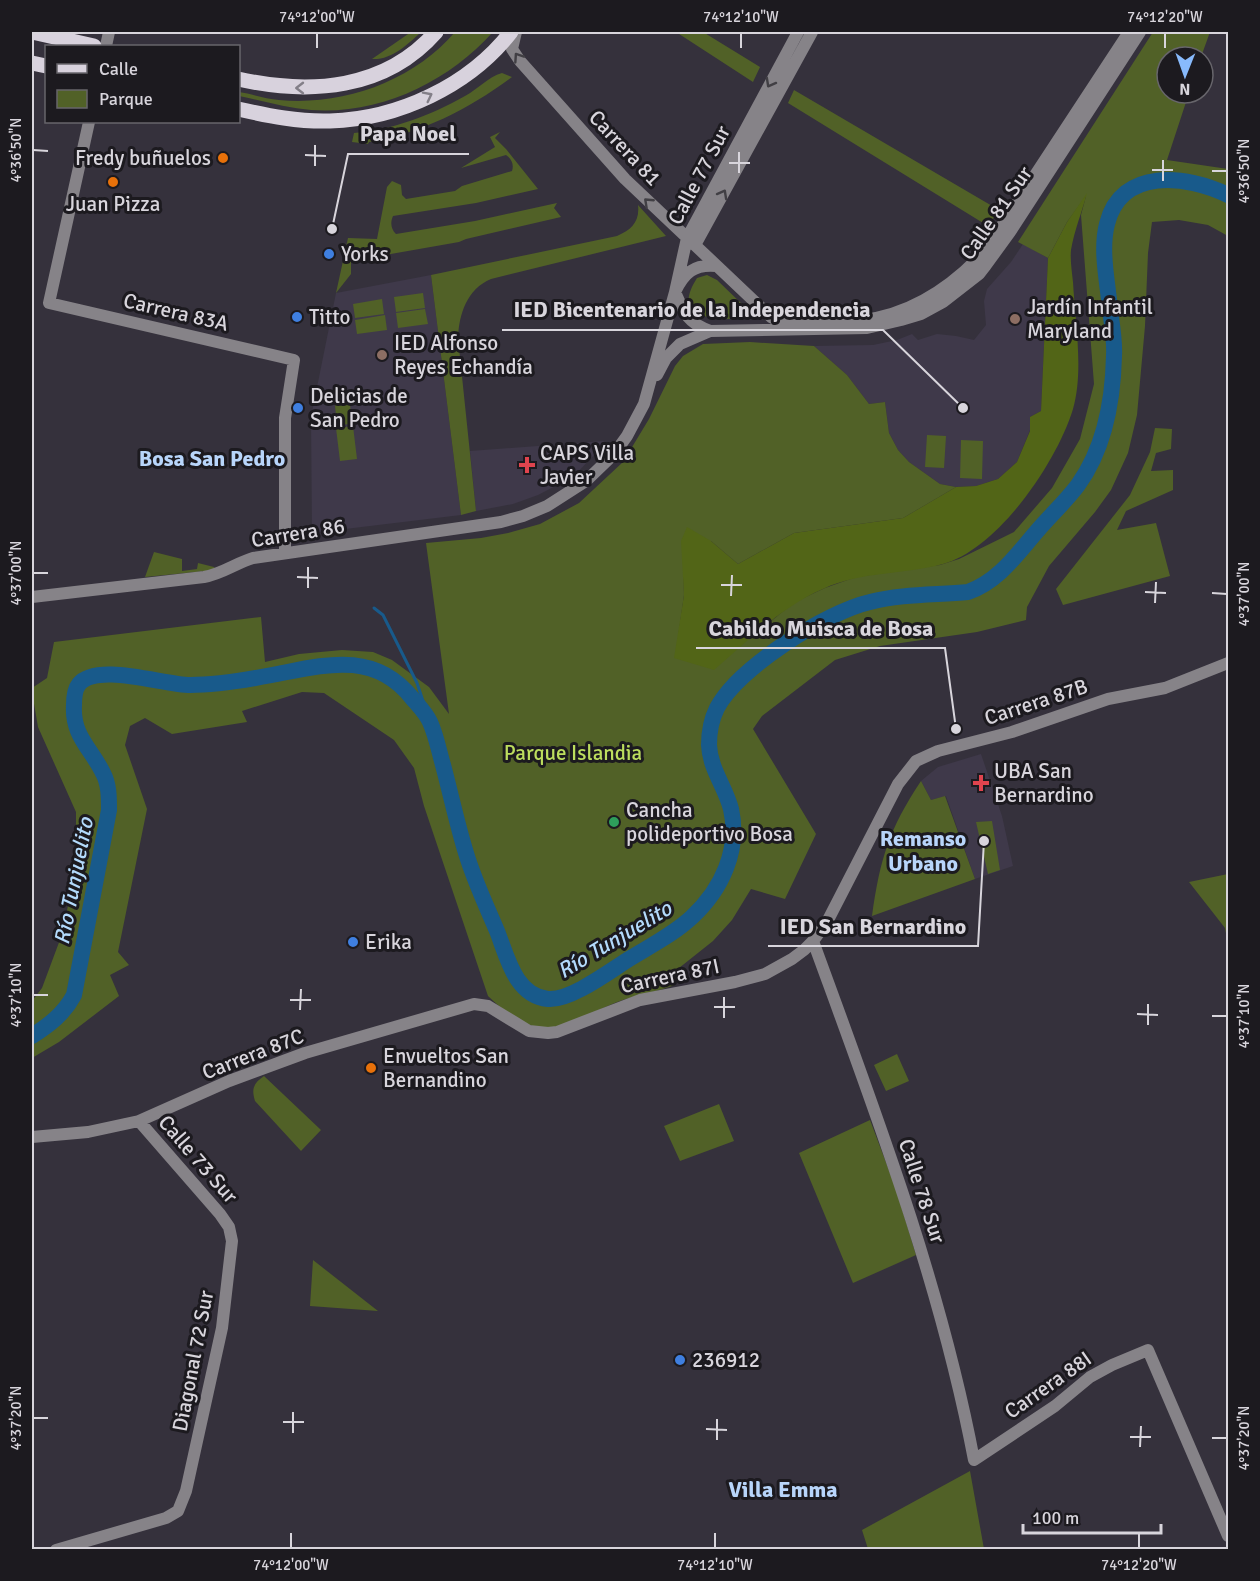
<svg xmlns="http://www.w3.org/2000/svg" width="1260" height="1581" viewBox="0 0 1260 1581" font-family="Signika,sans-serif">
<rect width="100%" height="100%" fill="#35313c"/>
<path fill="#3f394a" d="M1023,244l25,14 -7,153 -11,6v13l-13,32 -19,17 -22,7 -20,1 -16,-3 -31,-22 -11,-12 -9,-17 -4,-31 -16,2 -22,-29 -33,-29 59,-1 24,-5 15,-6 6,6 19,-6 19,2 18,4 12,-15 -2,-24 3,-12 24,-27z
M431,275l30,240 -149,18 -1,-116 25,-124z
M604,441l-9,13 -22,23 -35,18 -25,9 -37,7 -6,-60z
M981,754l21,62 11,50 -38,13 -29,-83 -15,4 -10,-19 17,-14z"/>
<path fill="#516127" d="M411,32h10c-14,13 -29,28 -49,27z
M455,32h38c-45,50 -113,83 -182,78 -24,-2 -48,-9 -72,-14v-4c13,2 27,7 40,8 65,6 134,-19 176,-68z
M676,32h27l57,35 -7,15z
M1153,32h57l-9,25h-34v36h22l-22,67 61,9v67l-20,-11 -29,-5 -27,2 -4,31 -3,73 -8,89 -9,38 -17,37 -16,22 -46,54 -22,41 -1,13 -49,12 -97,14 -45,14 -73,56 -9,13 63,105 -31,65 -34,-10 -19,31 -19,21 -39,31 1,13c-16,6 -33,9 -49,14 -22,6 -62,32 -83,29 -21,-2 -40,-18 -55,-32l-64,-190 -10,-38 -20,-28 -70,-47 -22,-1 -60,19 5,11 -75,12 -27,-16 -15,8 -5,19 22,64 -29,143 11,13 -19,10 9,21 -60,46 -27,16v-57l10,-13 19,-51 15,-67v-58l-38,-85 -6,-35v-4l15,-10 7,-36 207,-25 4,45 34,-8 43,-4 31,2 19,8 37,27 20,27 -23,-171 55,-5 27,-5 32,-9 39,-21 44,-41 26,-43 26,-53 8,-10 20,-12 47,-2 64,4 33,29 22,29 16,-2 4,31 9,17 11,12 31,22 16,3 -53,31 -109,15 -56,31 -27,-23 -28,20 1,34 -9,63 94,-35 24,-20 32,-15 31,-11 84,-12 19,-6 55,-27 38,-44 28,-49 14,-55 -13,-169 5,-19 -19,26 -19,36 -30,-16z
M502,73l10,4c-43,32 -90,56 -143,65l-1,2 -16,-2 2,-9c39,-3 77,-18 111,-37 13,-7 23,-19 37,-23z
M794,90l205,120 -11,16 -200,-123z
M500,132l-5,6 11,11 32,40 -62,14 -83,13c-3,7 -2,13 3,18l79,-13 82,-18 -3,5 7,9 -95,22 -7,3 -108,19v13l-15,19 12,-55 29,1 10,-52 5,-6 9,4 1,10 4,4 49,-8 7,-5 50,-15c2,-6 0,-12 -6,-16l-45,13 34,-21 -5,-10z
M638,205l28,31 -175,43c-24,10 -32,35 -33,59l18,173 -15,4 -30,-240 186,-39c14,-6 23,-14 21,-31z
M707,275l10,5 27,26 -4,13c-29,0 -69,0 -43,-41z
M423,293l2,15 -29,4 -2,-15z
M382,299l2,15 -29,4 -2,-14z
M425,309l3,15 -30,4 -2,-15z
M385,315l2,15 -30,4 -2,-14z
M349,394l3,30 -15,1 -3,-29z
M353,426l4,33 -17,2 -4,-33z
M1155,428l17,1 -1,20 -15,4 -5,18 22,-1v20l-47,21 -9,19 39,-7 14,53 -107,29 -7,-16 74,-94 20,-43z
M927,435l19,1 -2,32 -19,-1z
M961,440l22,1 -1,38 -22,-1z
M154,552l28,7v12l15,-2 1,-6 16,4 2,3 -71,7z
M921,781l10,19 14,-4 30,83 -103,37c8,-57 17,-87 49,-135z
M992,821l8,49 -12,4 -12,-52z
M1228,874v70l-3,-16 -36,-46z
M897,1054l12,27 -23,10 -12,-26z
M264,1076l57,54 -20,21 -46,-50c-4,-13 -1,-18 9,-25z
M719,1104l15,37 -54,20 -16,-35z
M870,1120l26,69 20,66 -63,28 -54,-130z
M313,1260l65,51 -68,-5z
M970,1471l14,78h-116l-6,-19z"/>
<path fill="#526517" d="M1087,193c-5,19 -13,38 -16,57 -1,10 1,22 2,32 2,39 11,89 0,127 -16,53 -75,140 -130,155 -40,11 -82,7 -120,25 -42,18 -74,51 -109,81l-40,-12 10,-63 -3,-54 6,-14 24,14 27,23 56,-31 109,-15 53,-31 20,-1 22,-7 19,-17 13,-31v-14l11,-6 7,-153 19,-36z"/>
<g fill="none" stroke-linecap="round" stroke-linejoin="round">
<path stroke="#185a8b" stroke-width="3" d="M374,608l9,7 34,68 12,36"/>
<path stroke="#185a8b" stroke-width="16" d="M32,1036c17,-11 32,-22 42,-41l35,-185c0,-13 0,-26 -6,-37 -12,-25 -31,-37 -29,-68 0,-7 1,-16 5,-21 18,-22 85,1 111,1 27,0 56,-5 82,-10 52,-10 102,-25 140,23 6,7 14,15 18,24 6,13 9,29 13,43 8,30 14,59 23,88 8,27 20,52 31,78 10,25 18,65 51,68 22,2 62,-28 81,-40 21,-13 45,-25 63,-42 30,-28 48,-67 39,-108 -6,-23 -21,-40 -22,-64 0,-12 3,-27 8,-37 21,-40 109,-96 153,-106 31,-8 66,-7 98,-10 31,-11 49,-38 70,-62 13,-15 28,-29 40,-45 26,-36 35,-85 36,-129 1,-15 -2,-31 -4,-46 -2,-27 -10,-59 -3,-86 14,-57 80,-49 121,-29"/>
<path stroke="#868388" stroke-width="12" d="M516,32l-4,17 8,12 105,118 146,138c12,7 31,4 46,4 15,-1 31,0 46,-1 50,-6 90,-34 123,-70l143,-218
M106,46l3,-14
M89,122l-40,181 245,57 -9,58v135
M695,245l117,-213
M710,331c-22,-8 -26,-18 -35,-39 9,-19 19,-28 41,-26
M657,375l9,-17 14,-14 30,-13 157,-3 34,-8 20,-6 22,-12 36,-28 7,-9 24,-33 130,-200
M32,597l172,-20c18,-3 32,-14 49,-19l248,-36 22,-6 24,-10 39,-25 28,-27 13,-18 17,-32 31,-112 12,-54 111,-206
M813,941c62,170 127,340 161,519l81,-54 35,-29 22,-12 36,-15 80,186
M32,1137l56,-5 51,-11 90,-40 76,-28 169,-49 14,2 41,25 19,2 9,-1 83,-32 95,-18 30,-8 27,-15 12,-9 9,-9 14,-19 71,-138 18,-23 22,-10 74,-19 96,-33 57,-11 63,-25
M56,1550l110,-32 12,-7 8,-20 36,-163 10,-87 -3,-14 -9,-13 -81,-93"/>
<path stroke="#d8d2dd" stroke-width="15" d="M32,32l62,14
M32,63l14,3
M238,79c72,16 147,11 198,-47
M238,109c31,7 61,13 92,12 68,-2 139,-35 181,-89"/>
</g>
<defs><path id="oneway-chevron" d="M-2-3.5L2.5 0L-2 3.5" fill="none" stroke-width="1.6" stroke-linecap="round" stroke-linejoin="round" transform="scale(1.5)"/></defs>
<g stroke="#413f44">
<use href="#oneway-chevron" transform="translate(518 57) rotate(-124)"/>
<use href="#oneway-chevron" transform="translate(770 83) rotate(119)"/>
<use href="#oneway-chevron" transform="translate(723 194) rotate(-61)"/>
<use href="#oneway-chevron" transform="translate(648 202) rotate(-137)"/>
</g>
<g stroke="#837f88">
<use href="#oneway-chevron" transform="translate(300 88) rotate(180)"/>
<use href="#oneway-chevron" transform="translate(428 96) rotate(-27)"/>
</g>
<path fill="none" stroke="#d8d5dc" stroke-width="2" d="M317,48v-15M741,48v-15M1165,48v-15M33,150l15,1M305,155l21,1M729,163h21M315,166v-21M1152,170h21M1212,171h15M739,173v-21M1163,181v-21M33,573h15M297,577l21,1M721,585h21M308,588v-21M1145,592l21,1M1212,593l15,1M731,596l1,-21M1155,603l1,-21M33,995h15M290,1000h21M714,1007h21M300,1010l1,-21M1137,1014l21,1M1212,1016h15M724,1018v-21M1148,1025v-21M33,1418h15M283,1422h21M706,1429l21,1M293,1433v-21M1130,1437h21M1212,1438h15M717,1440v-21M1140,1447l1,-21M291,1548v-15M715,1548v-15M1139,1548v-15"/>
<g fill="#e8710a" stroke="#1c1a1f" stroke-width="2">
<circle cx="223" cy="158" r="6"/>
<circle cx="113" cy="182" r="6"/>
<circle cx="371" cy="1068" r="6"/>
</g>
<g fill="#3f7fe0" stroke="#1c1a1f" stroke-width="2">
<circle cx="329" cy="254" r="6"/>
<circle cx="297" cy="317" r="6"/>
<circle cx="298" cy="408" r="6"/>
<circle cx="353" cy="942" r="6"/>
<circle cx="680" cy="1360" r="6"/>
</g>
<g fill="#8d6e63" stroke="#1c1a1f" stroke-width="2">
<circle cx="1015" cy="319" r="6"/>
<circle cx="382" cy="355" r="6"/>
</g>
<g fill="#e0444e" stroke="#1c1a1f" stroke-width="2">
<path d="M524 456h6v6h6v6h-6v6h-6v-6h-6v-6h6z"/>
<path d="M978 774h6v6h6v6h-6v6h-6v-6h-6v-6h6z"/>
</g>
<circle fill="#2e9e5b" stroke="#1c1a1f" stroke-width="2" cx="614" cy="822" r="6"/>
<g text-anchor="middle" stroke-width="6" stroke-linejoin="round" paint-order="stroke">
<g font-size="21" fill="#d8d5dc" stroke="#1c1a1f">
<text transform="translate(625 148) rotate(47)" y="7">Carrera 81</text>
<text transform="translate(699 175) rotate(-62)" y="7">Calle 77 Sur</text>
<text transform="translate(996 213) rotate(-55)" y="7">Calle 81 Sur</text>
<text transform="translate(176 312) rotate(13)" y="7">Carrera 83A</text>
<text transform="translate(298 533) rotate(-9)" y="7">Carrera 86</text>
<text transform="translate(1036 702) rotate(-18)" y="7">Carrera 87B</text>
<text transform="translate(670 976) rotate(-12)" y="7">Carrera 87I</text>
<text transform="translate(253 1054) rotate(-21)" y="7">Carrera 87C</text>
<text transform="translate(198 1159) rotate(49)" y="7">Calle 73 Sur</text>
<text transform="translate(922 1191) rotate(72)" y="7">Calle 78 Sur</text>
<text transform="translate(193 1361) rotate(-79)" y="7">Diagonal 72 Sur</text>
<text transform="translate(1048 1385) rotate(-35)" y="7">Carrera 88I</text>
</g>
<g font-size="21" fill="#d8d5dc" stroke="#1c1a1f" text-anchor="start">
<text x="211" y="165" text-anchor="end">Fredy buñuelos</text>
<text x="113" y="211" text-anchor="middle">Juan Pizza</text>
<text x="341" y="261">Yorks</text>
<text x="1027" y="314">Jardín Infantil<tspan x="1027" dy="24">Maryland</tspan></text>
<text x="309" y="324">Titto</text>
<text x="394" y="350">IED Alfonso<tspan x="394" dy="24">Reyes Echandía</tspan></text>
<text x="310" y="403">Delicias de<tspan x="310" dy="24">San Pedro</tspan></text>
<text x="540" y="460">CAPS Villa<tspan x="540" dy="24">Javier</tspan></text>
<text x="994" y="778">UBA San<tspan x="994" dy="24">Bernardino</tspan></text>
<text x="626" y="817">Cancha<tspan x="626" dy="24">polideportivo Bosa</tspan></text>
<text x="365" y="949">Erika</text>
<text x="383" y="1063">Envueltos San<tspan x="383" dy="24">Bernandino</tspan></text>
<text x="692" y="1367">236912</text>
</g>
<g font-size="21" fill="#bcdd5e" stroke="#1c1a1f">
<text x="573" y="760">Parque Islandia</text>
</g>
<g font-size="22" font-weight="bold" fill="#b8d5fa" stroke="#1c1a1f">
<text x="212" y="466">Bosa San Pedro</text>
<text x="923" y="846">Remanso<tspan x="923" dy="25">Urbano</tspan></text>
<text x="783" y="1497">Villa Emma</text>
</g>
<g font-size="22" font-style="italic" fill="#b3dafc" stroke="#1c1a1f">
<text transform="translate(73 881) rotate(-79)" y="8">Río Tunjuelito</text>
<text transform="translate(614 939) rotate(-31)" y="8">Río Tunjuelito</text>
</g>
</g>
<path fill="none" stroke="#d8d5dc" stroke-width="2" d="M332 229L348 154H469M963 408L883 330H502M956 729L945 648H696M984 841L978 946H768"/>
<g fill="#d8d5dc" stroke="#1c1a1f" stroke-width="2">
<circle cx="332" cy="229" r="6"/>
<circle cx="963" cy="408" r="6"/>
<circle cx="956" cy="729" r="6"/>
<circle cx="984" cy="841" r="6"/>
</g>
<g font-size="22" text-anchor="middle" font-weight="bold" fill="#d8d5dc" stroke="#1c1a1f" stroke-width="6" stroke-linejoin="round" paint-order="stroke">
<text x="408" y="141">Papa Noel</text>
<text x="692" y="317">IED Bicentenario de la Independencia</text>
<text x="821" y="636">Cabildo Muisca de Bosa</text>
<text x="873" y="934">IED San Bernardino</text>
</g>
<rect width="1260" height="1581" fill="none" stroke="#1c1a1f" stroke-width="66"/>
<rect x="45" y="45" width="195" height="78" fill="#1c1a1f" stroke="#67656b" stroke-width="1.5"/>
<rect x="57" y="64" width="30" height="9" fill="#d8d2dd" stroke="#67656b" stroke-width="1.5"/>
<text x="99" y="75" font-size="18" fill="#d8d5dc">Calle</text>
<rect x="57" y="90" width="30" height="18" fill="#516127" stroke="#67656b" stroke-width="1.5"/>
<text x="99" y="105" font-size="18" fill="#d8d5dc">Parque</text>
<g transform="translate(1185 75) rotate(181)"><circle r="28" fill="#1c1a1f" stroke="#67656b" stroke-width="1.5"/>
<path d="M0-4.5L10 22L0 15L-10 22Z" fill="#88bafc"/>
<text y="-9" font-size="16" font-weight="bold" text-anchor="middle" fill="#d8d5dc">N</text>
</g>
<path d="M1023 1524v9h138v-9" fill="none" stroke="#d8d5dc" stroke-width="3"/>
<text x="1032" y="1524" font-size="18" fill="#d8d5dc" stroke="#1c1a1f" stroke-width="4.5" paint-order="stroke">100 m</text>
<rect x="33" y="33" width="1194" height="1515" fill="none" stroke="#d8d5dc" stroke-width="2"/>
<g font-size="15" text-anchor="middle" fill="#d8d5dc">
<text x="317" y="22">74°12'00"W</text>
<text x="741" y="22">74°12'10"W</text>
<text x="1165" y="22">74°12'20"W</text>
<text transform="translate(16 150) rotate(-90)" y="5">4°36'50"N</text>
<text transform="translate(1244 171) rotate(-90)" y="5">4°36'50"N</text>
<text transform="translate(16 573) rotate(-90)" y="5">4°37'00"N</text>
<text transform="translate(1244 594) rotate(-90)" y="5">4°37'00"N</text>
<text transform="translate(16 995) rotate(-90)" y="5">4°37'10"N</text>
<text transform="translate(1244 1016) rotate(-90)" y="5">4°37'10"N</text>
<text transform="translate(16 1418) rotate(-90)" y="5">4°37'20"N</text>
<text transform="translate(1244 1438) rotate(-90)" y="5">4°37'20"N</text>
<text x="291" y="1570">74°12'00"W</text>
<text x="715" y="1570">74°12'10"W</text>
<text x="1139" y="1570">74°12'20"W</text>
</g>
</svg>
